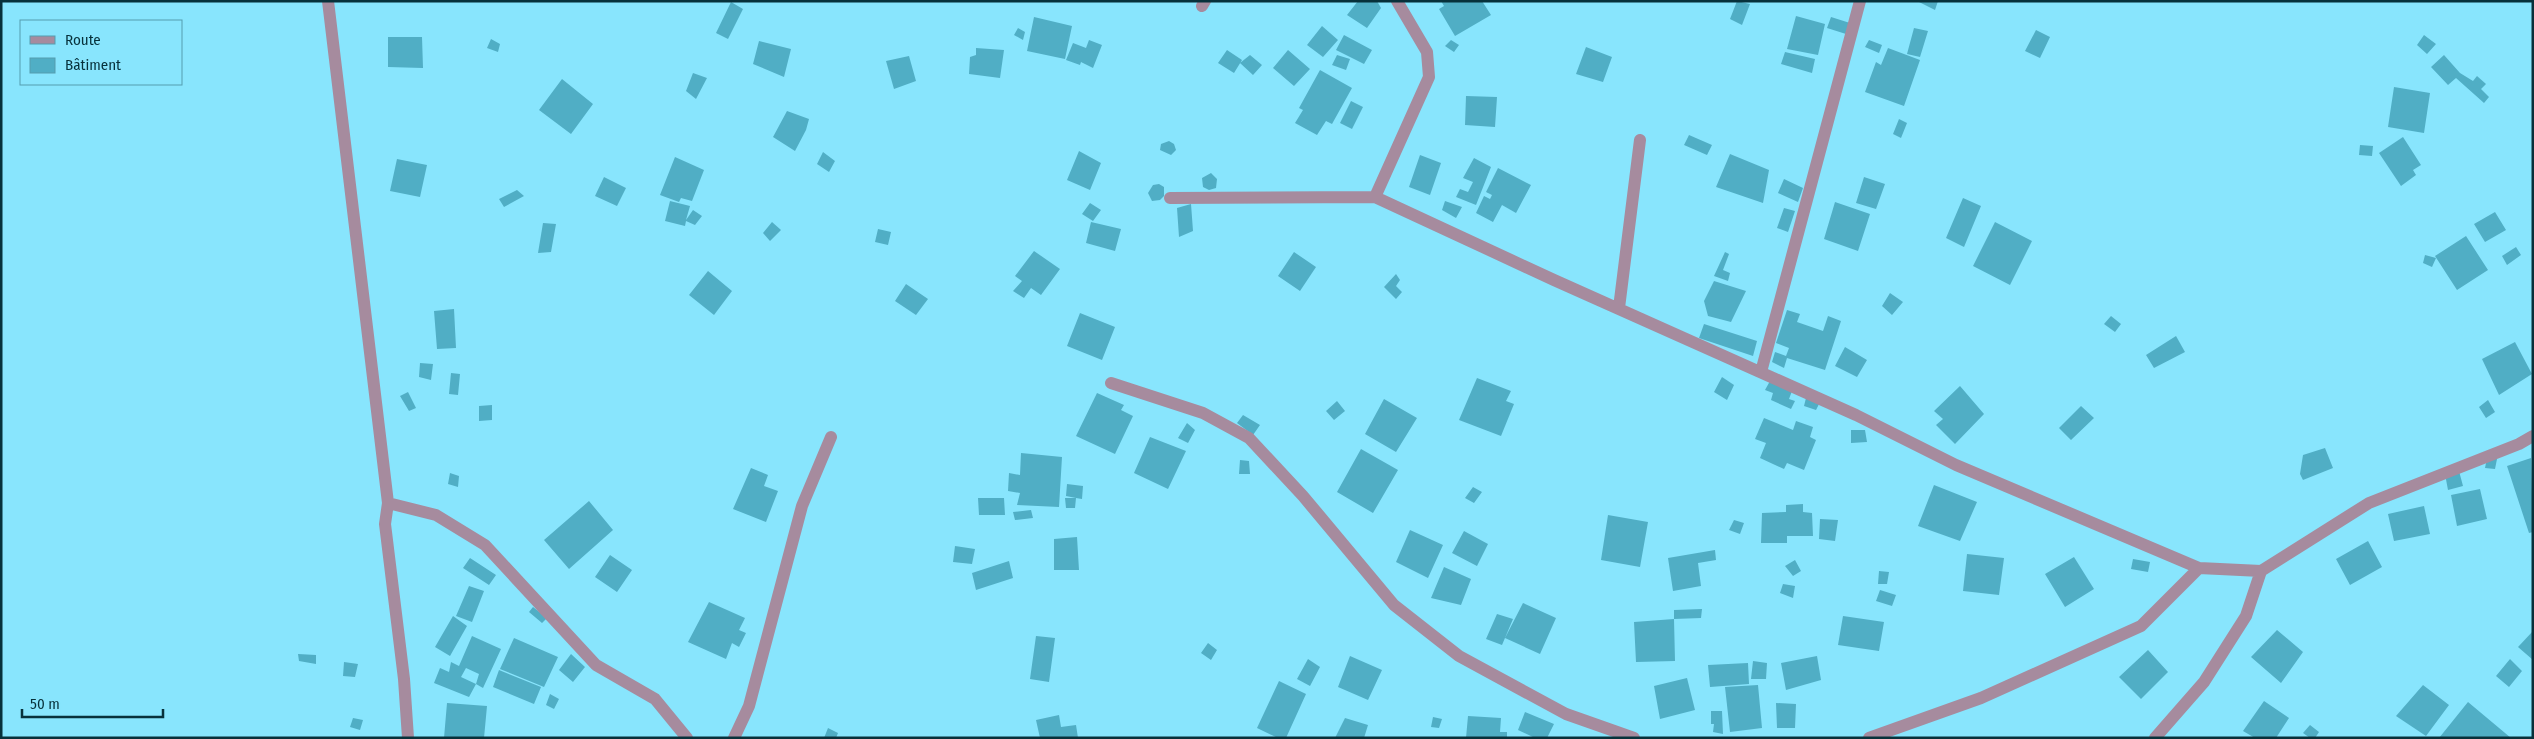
<svg xmlns="http://www.w3.org/2000/svg" width="2534" height="739" viewBox="0 0 2534 739" font-family="'Fira Sans Condensed',sans-serif">
<rect width="100%" height="100%" fill="#88e5fd"/>
<path fill="#50aec5" d="M1358,1h19l4,7 -14,20 -20,-13z
M1441,1h41l9,14 -36,21 -16,-27 5,-3z
M1737,1l13,3 -8,21 -12,-6z
M1917,1h21l-3,9z
M731,2l12,7 -15,30 -12,-6z
M1796,16l29,8 -7,31 -31,-6z
M1034,17l38,9 -7,33 -38,-8z
M1831,17l19,6 -4,11 -19,-6z
M1322,26l16,14 -15,17 -16,-12z
M1018,28l7,4 -2,8 -9,-5z
M1914,28l14,3 -8,26 -13,-3z
M2036,30l14,7 -10,21 -15,-7z
M1344,35l28,15 -8,14 -28,-14z
M2424,35l12,9 -9,10 -10,-9z
M388,37h34l1,31 -35,-1z
M491,39l9,5 -2,8 -11,-4z
M1089,40l13,5 -9,23 -12,-6 -1,3 -14,-5 7,-17 13,5z
M1451,40l8,5 -5,7 -9,-6z
M1869,40l13,5 -3,8 -14,-6z
M759,41l32,8 -7,28 -31,-13z
M1586,47l26,10 -9,25 -27,-8z
M976,48l28,2 -4,28 -31,-4 1,-17 6,-2z
M1888,48l32,12 -16,46 -39,-14 11,-30 5,3z
M1227,50l15,10 -8,13 -16,-10z
M1288,50l22,19 -16,17 -21,-18z
M1785,52l30,7 -3,14 -31,-9z
M1250,55l12,10 -9,10 -13,-12z
M1337,55l13,4 -4,11 -14,-5z
M2444,55l16,18 13,8 4,-5 9,8 -5,5 8,8 -5,6 -28,-25 -8,7 -17,-18z
M909,56l7,25 -22,8 -8,-28z
M1320,70l32,18 -20,36 -6,-3 -9,14 -22,-12 8,-13 -4,-2z
M693,73l14,5 -11,21 -10,-8z
M562,79l31,25 -22,30 -32,-24z
M2394,87l36,6 -6,40 -36,-6z
M1466,96l31,1 -2,30 -30,-2z
M1351,101l12,6 -11,22 -12,-6z
M787,111l22,8 -3,11 -11,21 -22,-14z
M1899,119l8,4 -6,15 -8,-4z
M1689,135l23,10 -5,10 -23,-10z
M2403,137l18,28 -8,5 3,5 -15,11 -22,-33z
M1169,141l5,3 2,6 -5,5 -11,-5 1,-6z
M2360,145l13,1 -1,10 -13,-1z
M1079,151l22,12 -11,27 -23,-10z
M823,152l12,9 -6,11 -12,-8z
M1730,154l39,16 -6,33 -47,-16z
M1420,155l21,8 -11,32 -21,-8z
M675,157l29,13 -12,31 -11,-3 -2,4 -19,-7z
M1474,158l17,9 -15,38 -20,-8 4,-8 8,3 5,-10 -10,-4z
M397,159l30,6 -7,32 -30,-6z
M1498,168l33,17 -15,28 -14,-8 -9,17 -17,-9 8,-17 6,3 2,-4 -6,-3z
M1211,173l6,6 -1,9 -7,2 -6,-3 -1,-9z
M604,177l22,11 -9,18 -22,-10z
M1864,177l21,7 -9,25 -20,-6z
M1784,179l19,9 -5,14 -20,-9z
M1159,184l5,3v9l-4,4 -8,1 -4,-8 5,-8z
M517,190l7,6 -20,11 -5,-8z
M1963,198l18,8 -17,41 -18,-9z
M670,201l20,5 -4,14 7,-10 9,6 -7,9 -9,-4 -1,5 -20,-5z
M1445,201l17,6 -6,11 -14,-8z
M1835,202l35,12 -12,37 -34,-12z
M1090,203l11,7 -8,11 -11,-7z
M1191,204l2,27 -14,6 -2,-29z
M1784,208l11,3 -7,21 -11,-4z
M2495,212l11,18 -21,12 -11,-18z
M772,222l9,8 -11,11 -7,-8z
M1091,222l30,7 -6,22 -29,-8z
M1995,222l37,19 -22,44 -37,-19z
M543,223l13,1 -5,28 -13,1z
M878,229l13,3 -3,13 -13,-3z
M2466,236l22,34 -31,20 -22,-34z
M2516,247l5,8 -14,10 -5,-9z
M1034,251l26,18 -19,26 -10,-7 -7,10 -11,-7 9,-10 -7,-5z
M1294,252l22,15 -16,24 -22,-15z
M1725,252l4,2 -6,16 7,3 -2,8 -14,-5z
M2425,255l11,3 -4,9 -9,-4z
M708,271l24,20 -18,24 -25,-20z
M1396,274l4,6 -4,6 6,6 -6,7 -12,-12z
M1714,281l32,10 -15,31 -23,-6 -4,-15z
M906,284l22,15 -12,16 -21,-14z
M1890,293l13,9 -11,13 -10,-9z
M454,309l2,39 -19,1 -3,-38z
M1787,310l13,4 -3,8 26,9 5,-15 13,5 -16,49 -38,-12 -3,10 -12,-6 3,-10 11,4 3,-8 -13,-5z
M1080,313l35,14 -13,33 -35,-14z
M2111,316l10,8 -6,8 -11,-8z
M1704,324l53,17 -4,15 -54,-18z
M2176,336l9,16 -31,16 -8,-13z
M2515,342l17,32 -33,21 -17,-36z
M1845,347l22,13 -10,17 -22,-11z
M420,363l13,1 -2,16 -12,-3z
M451,373l9,1 -2,21 -9,-1z
M1722,377l12,8 -7,15 -13,-8z
M1477,378l34,13 -5,10 8,3 -13,32 -42,-16z
M1770,381l22,10 -3,8 6,2 -4,8 -20,-9 2,-7 -8,-3z
M1960,386l24,28 -29,30 -19,-19 7,-6 -9,-8z
M408,392l8,16 -7,3 -9,-15z
M1097,393l27,12 -3,5 12,6 -18,38 -39,-18z
M1806,398l13,6 -3,6 -12,-4z
M1384,399l33,19 -21,34 -31,-18z
M2488,400l7,12 -9,6 -7,-11z
M1337,401l8,10 -11,9 -8,-9z
M492,405v15l-13,1v-15z
M2081,406l13,12 -23,22 -12,-12z
M1243,415l17,10 -7,10 -16,-12z
M1764,418l29,12 3,-9 17,6 -3,10 6,3 -12,30 -17,-7 -3,6 -24,-11 6,-15 -11,-4z
M1187,423l8,7 -7,13 -10,-5z
M1851,430h14l2,12 -16,1z
M1150,437l36,14 -18,38 -34,-16z
M2325,448l8,20 -30,12 -3,-6 3,-19z
M1361,449l37,21 -25,43 -36,-21z
M1021,453l41,4 -3,50 -42,-2 3,-12 -12,-2 1,-18 11,2z
M2487,458l10,1 -2,10 -10,-1z
M2531,458l2,74 -4,1 -22,-67z
M1240,460l9,1 1,13h-11z
M751,468l17,7 -4,11 14,5 -12,31 -33,-13z
M2459,471l4,15 -15,4 -3,-16z
M450,473l9,3 -1,11 -10,-3z
M1067,484l16,2 -1,13 -6,-1 -1,10h-9l-1,-10h11l-10,-2z
M1934,485l43,17 -17,39 -42,-15z
M1473,487l9,5 -8,11 -9,-5z
M2480,489l7,30 -30,7 -6,-31z
M978,498h26l1,17h-26z
M589,501l24,29 -44,39 -25,-29z
M1803,504v8l9,1 1,23h-26v7h-26l1,-30 24,-1v-7z
M2424,506l6,28 -36,7 -6,-27z
M1031,510l2,8 -18,2 -2,-8z
M1608,515l40,7 -8,45 -39,-7z
M1820,519l18,1 -3,21 -16,-2z
M1734,520l10,3 -4,11 -11,-4z
M1410,530l33,15 -15,33 -32,-16z
M1464,531l24,13 -11,22 -25,-13z
M1077,537l2,33h-25v-31z
M2368,541l14,26 -32,18 -14,-26z
M955,546l20,3 -3,15 -19,-2z
M1715,550l1,10 -18,3 3,23 -28,5 -5,-33z
M1967,554l37,4 -5,37 -36,-4z
M610,555l22,15 -15,22 -22,-15z
M2074,557l20,32 -29,18 -20,-33z
M470,558l26,17 -7,10 -26,-17z
M2133,559l17,3 -2,10 -17,-3z
M1795,560l6,11 -8,5 -8,-10z
M1009,561l4,17 -37,12 -4,-17z
M1444,567l27,12 -10,26 -30,-7z
M1879,571l10,1 -2,12h-9z
M1783,584l12,2 -2,12 -13,-5z
M469,586l15,5 -12,31 -16,-6z
M1880,590l16,5 -4,11 -16,-5z
M709,602l36,16 -6,12 7,3 -7,14 -7,-4 -6,16 -38,-17z
M1523,603l33,15 -16,36 -35,-16z
M533,607l14,11 -5,5 -13,-11z
M1702,609l-1,9 -27,1v-9z
M1497,614l16,5 -11,26 -16,-6z
M453,616l14,10 -17,30 -15,-9z
M1843,616l41,6 -5,29 -41,-6z
M1674,619l1,42 -39,1 -2,-40z
M2277,630l26,22 -22,31 -30,-26z
M2533,631v29l-15,-13z
M472,636l29,13 -18,39 -7,-4 3,-10 -13,-6 -5,9 15,7 -7,13 -35,-14 6,-15 9,4 2,-10 8,4z
M1036,636l19,2 -6,44 -19,-3z
M514,638l44,19 -14,30 -44,-18z
M1208,643l9,7 -6,10 -10,-7z
M2148,650l20,22 -27,27 -22,-22z
M298,654l18,1v9l-17,-3z
M571,654l14,13 -12,15 -14,-12z
M1350,656l32,14 -14,30 -30,-13z
M1817,656l4,24 -35,10 -5,-27z
M1308,659l12,8 -10,19 -13,-7z
M2510,659l12,12 -13,16 -13,-11z
M1753,661l14,2 -1,16h-15z
M344,662l14,2 -3,13 -12,-1z
M1748,663l1,21 -39,3 -2,-22z
M499,670l42,17 -7,17 -41,-17z
M1687,678l8,32 -35,9 -6,-33z
M1279,681l27,13 -20,44h-8l-21,-10z
M1758,685l4,43 -32,4 -5,-45z
M2423,685l26,20 -23,31 -30,-20z
M550,694l9,5 -5,10 -8,-4z
M2264,701l25,17 -13,20h-21l-12,-7z
M2468,702l43,36h-72z
M447,703l40,3 -3,32h-40z
M1776,703l20,1 -1,24h-18z
M1711,711h11l1,23 -10,-2 1,-8h-3z
M1525,712l29,12 -7,14h-12l-17,-8z
M1059,715l2,12 15,-2 2,13h-38l-4,-18z
M1468,716l33,2 -1,14h7v6h-41z
M1433,717l9,2 -3,9 -8,-1z
M353,718l10,2 -3,10 -10,-3z
M1345,718l23,7 -4,13h-29z
M2310,725l9,7 -4,6h-5l-7,-5z
M828,728l10,5 -2,5h-12z"/>
<g fill="none" stroke-linecap="round" stroke-linejoin="round">
<path stroke="#a68b9e" stroke-width="12" d="M328,1l60,502 -3,21 19,155 4,59
M1202,6l3,-5
M1375,197l54,-120 -2,-25 -30,-51
M1170,198l205,-1 179,83 302,135 100,50 243,103
M1619,308l21,-168
M1761,372l99,-371
M1111,383l92,30 46,25 54,58 91,109 65,51 107,58 68,24
M388,503l48,12 49,30 111,120 59,34 32,39
M734,738l15,-32 53,-200 29,-69
M1869,738l112,-40 160,-72 58,-58 62,3 108,-68 150,-59 14,-8
M2155,738l49,-56 42,-66 15,-45"/>
</g>
<rect width="2534" height="739" fill="none" stroke="#07313b" stroke-width="5"/>
<rect x="20" y="20" width="162" height="65" fill="#88e5fd" stroke="#549daf"/>
<rect x="30" y="36" width="25" height="8" fill="#a68b9e" stroke="#549daf"/>
<text x="65" y="45" font-size="15" fill="#07313b">Route</text>
<rect x="30" y="58" width="25" height="15" fill="#50aec5" stroke="#549daf"/>
<text x="65" y="70" font-size="15" fill="#07313b">Bâtiment</text>
<path d="M22 709v8h141v-8" fill="none" stroke="#07313b" stroke-width="2.5"/>
<text x="30" y="709" font-size="15" fill="#07313b" stroke="#88e5fd" stroke-width="4" paint-order="stroke">50 m</text>
</svg>
